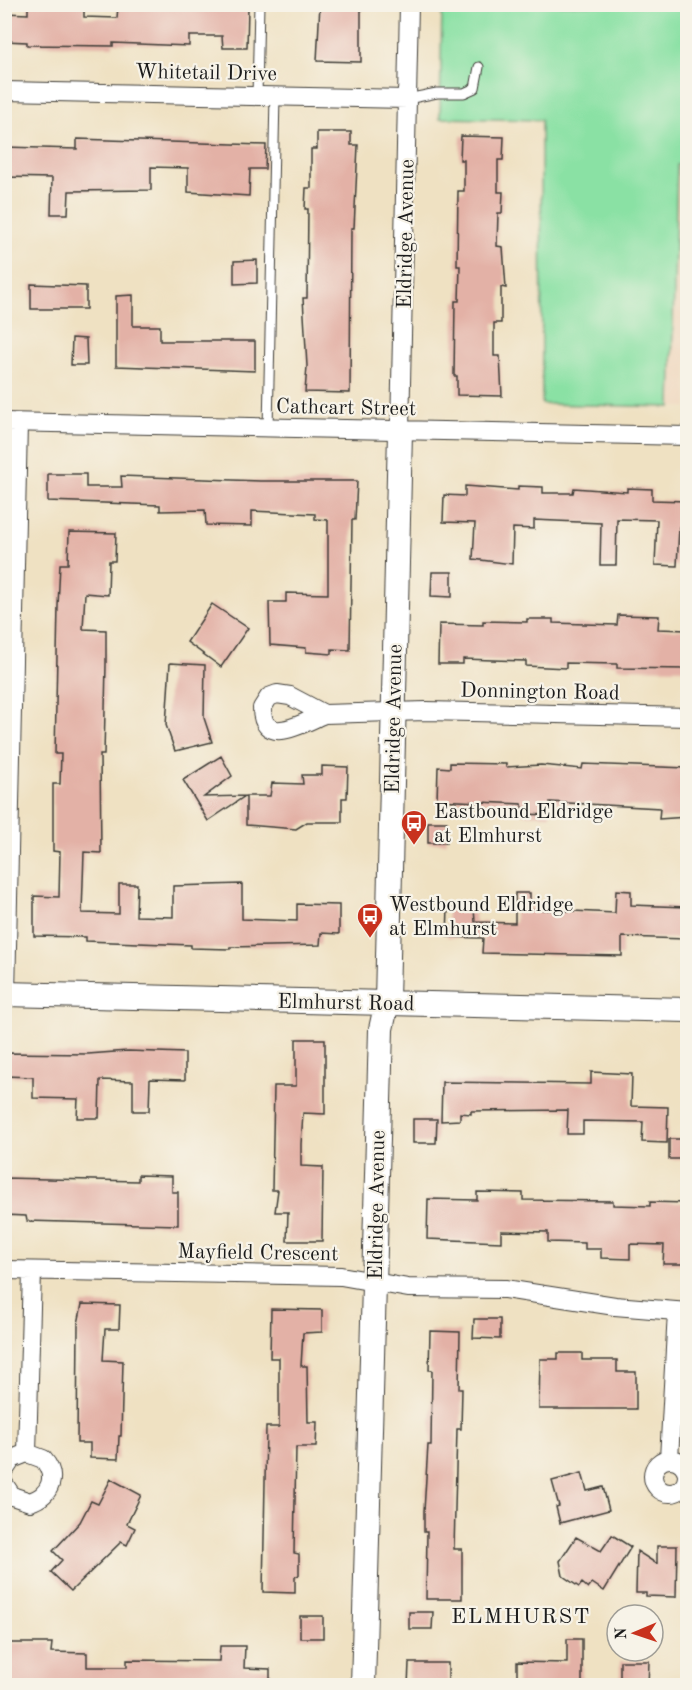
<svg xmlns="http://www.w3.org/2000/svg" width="692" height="1690" viewBox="0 0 692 1690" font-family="'Old Standard TT',serif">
<rect width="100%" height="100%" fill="#f7f3e8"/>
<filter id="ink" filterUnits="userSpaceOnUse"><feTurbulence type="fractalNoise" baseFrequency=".0167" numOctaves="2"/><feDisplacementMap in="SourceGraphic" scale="12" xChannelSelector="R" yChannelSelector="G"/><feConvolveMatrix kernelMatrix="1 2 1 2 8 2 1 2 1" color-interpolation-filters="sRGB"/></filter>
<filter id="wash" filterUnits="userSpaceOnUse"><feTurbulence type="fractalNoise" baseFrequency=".008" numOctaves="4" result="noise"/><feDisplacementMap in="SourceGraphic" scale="24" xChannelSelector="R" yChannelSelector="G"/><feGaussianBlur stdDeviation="1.35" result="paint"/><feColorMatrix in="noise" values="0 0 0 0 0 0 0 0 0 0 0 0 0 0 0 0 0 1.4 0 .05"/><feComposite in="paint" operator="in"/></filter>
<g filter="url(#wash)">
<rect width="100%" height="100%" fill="#efe1c2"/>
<path fill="#efd6bc" d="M677,165h10v242h-16z"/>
<path fill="#8ae1a4" stroke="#537e60" stroke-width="1.5" d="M442,5h245l1,160h-11l-6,242 -129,-3 -1,-284 -101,-2z"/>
<g id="blocks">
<path fill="#e3b1a6" d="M28,4h56v13l33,1 1,-12 130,1 -1,41h-24l-1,-12h-33v10l-76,-3v3l-86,-1v-3l-23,-1v-28l24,1z
M320,4h41v58l-44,-1z
M317,132h34v13h7l-4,83h-3l-1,165 -45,-1 2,-26 -4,-68h4l1,-89h-3l1,-21h5v-39h6z
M461,136l43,1 -1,23h-5v32h5l-1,21h-4l-1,33 6,1 3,41 -5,-1v36h-7v33h6l2,40 -45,-1v-19h-3l1,-75h4l1,-35h-3l1,-75h6v-31h-4z
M77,139l189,6 -1,24h-15l-1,27 -61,-4v-24l-37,-1v23l-82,1 -1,23h-17l1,-36 -48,-1v-30l73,2z
M257,260v23l-23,1v-23z
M31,284l55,2v23h-55z
M133,295v31h27v15h95v30l-139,-5v-70z
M72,338l14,1 1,26h-16z
M48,474h38v13h36l-1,-11 139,5h97l-2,39h-3l-2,130 -18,-1v5l-26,-2v-4l-36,-3 -1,-43h17v-9l42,1v-74l-13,-1v-5l-63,-3v15l-46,-1 -1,-15 -45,1v-6l-112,-4z
M465,486l53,4v-4l25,1v6h30l1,-5 53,4v-4l25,1v11l35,1v26h-8l-2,39 -22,-1 2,-45 -40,-1 -1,46h-16l1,-42 -67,-3v9l-21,-1 -1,36 -39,-5 2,-36 -32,-1 1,-27 21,1z
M69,532l47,1 -1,28h-6l-1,34 -23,-2 -2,36 23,1v34l-2,91h-4l1,98 -17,-1 -2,61 37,1v-30h18l-1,32 37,1v-31l69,-2v35l55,2v-17l42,1v29l-18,-1 -1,12 -90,2v2l-39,-1v-3l-105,-4v-4l-52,-1v-40l25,1 1,-45 -7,-1v-67h7l1,-30h-6l3,-148 2,-42h8z
M432,572h20v25l-21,-1z
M212,604l36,24 -27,39 -34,-25z
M618,615l41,1 -1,13 29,1v39l-70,-1v-4l-51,-1v5l-40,-2v-5l-33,-1 -30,-1v5h-25l1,-40 44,1v-4l44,1v-3h26v4l64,2z
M170,663l35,2 -1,53 8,24 -37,9 -9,-26z
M221,756l11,20 -28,21 41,-1 -37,25 -25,-41z
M450,763l56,1v3l35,-2 41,4 1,-5 104,4v49l-28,2 1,-11 -110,-6v13l-28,-1v-10l-85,-4 1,-33 12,1z
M322,766l26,1 -1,31h-5v24h-35l-11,7 -50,-4v-29h24l2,-13 31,1 -1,-9h20z
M428,822h19l-1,21h-18z
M616,890l15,1v14l55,2v32l-64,-2v19l-140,-3 1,-15 -36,-1 1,-30 26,1 1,14 40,1v-30h15v16l85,4z
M296,1039h29v75l-22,-1 -2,31v22l22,1 -1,74h-35l1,-29h-13l3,-22h-6l2,-104h22z
M128,1051l57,2v27l-35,-1 -1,32h-16v-30l-33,-1 -1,38h-22l1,-19 -45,-1v-21l-29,-1v-23l84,1z
M591,1072l41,2 -1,32 37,1 -1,36 -25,-1 1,-20 -60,-1v13h-16l1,-24 -97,1v3l-11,-1v7l-19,1 1,-39 149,2z
M413,1119h24l-1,24h-23z
M669,1139h18v20h-18z
M138,1175l34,1v16h6v33l-151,-4 -1,-5 -22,-1v-37l134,3z
M477,1192l46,1v7l90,1v4l37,1v-4l37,1v61h-24l1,-19 -34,-1v15l-29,-1v-9h-16v-6l-37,-1v-10l-47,-1v11l-74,-3 1,-40 49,1z
M82,1304l38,1 -1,24h-14l-2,31 20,1 -2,75h-2l-1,23 -28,-1v-15h-13l1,-119z
M271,1309l51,1v22l-19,1 -2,33h6l1,56h9l-1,25h-20l-2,106 5,1v21l-4,2v16l-32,-1 3,-165h13v-69h-9z
M474,1319h26v20l-27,-1z
M430,1331l30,1 -1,57h3l-1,40h-4l-3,120h8v50h-36l1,-67h-3v-21l4,-66h3l1,-75h-3z
M558,1353h24v7h35v12h19v37h-97l1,-50h18z
M582,1473l5,18 16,-4 6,23 -49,13 -4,-16 3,-1 -7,-25z
M111,1479l30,16 -14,29 8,4 -8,17 -6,-3 -50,49 -20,-19 11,-12 -9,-9 27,-29 11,-21 7,3z
M612,1535l19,12 -27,44 -12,-8 -4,5 -6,-5 -3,4 -16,-11 -3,-15 16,-24 25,14z
M657,1546h20l-1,51 -30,-1v-3h-10l1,-42 20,13z
M409,1612h24l-1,17h-23z
M300,1616h23v22h-23z
M567,1639h15v47h-65v-24l50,1z
M5,1643h47l-1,9 36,1v14h40v-7l92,1 1,-15h25l-1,22 26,1v17h-266z
M620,1661h29l-1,25h-28z
M409,1663h39v23h-40z"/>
</g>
</g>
<g filter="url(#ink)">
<use href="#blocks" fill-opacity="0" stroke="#3c3a35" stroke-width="1.5"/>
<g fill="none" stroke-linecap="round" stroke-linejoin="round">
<g stroke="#3c3a35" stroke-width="11">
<path id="lane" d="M257,96l2,-92
M407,99l30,-6h27l11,-5 4,-21
M268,428l7,-332"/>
</g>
<g stroke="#3c3a35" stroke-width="20">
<path id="street" d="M4,91l403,8
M4,422l684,14
M400,431l9,-427
M277,694l13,2 34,18c-19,8 -62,35 -62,-6l7,-11z
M324,714l102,-3 262,6
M6,994l12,-571
M4,1270l337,6 67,12 97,1 110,17 73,6
M27,1453l5,-182
M653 1476a17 17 0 1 1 34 0a17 17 0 1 1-34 0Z
M669,1459l8,-147
M4,1471l8,-12 15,-6 16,6c15,17 8,36 -13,43l-18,-6 -8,-12"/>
</g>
<g stroke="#3c3a35" stroke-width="26">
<path id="secondary" d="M4,994l684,16
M363,1686l18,-657 6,-27 13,-571"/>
</g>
<use href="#lane" stroke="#fff" stroke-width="9"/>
<use href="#street" stroke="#fff" stroke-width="18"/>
<use href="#secondary" stroke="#fff" stroke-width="24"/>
</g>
</g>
<defs>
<g id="bus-pin" transform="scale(1.35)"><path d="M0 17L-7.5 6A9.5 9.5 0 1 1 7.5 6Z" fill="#c8321e" stroke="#f7f3e8"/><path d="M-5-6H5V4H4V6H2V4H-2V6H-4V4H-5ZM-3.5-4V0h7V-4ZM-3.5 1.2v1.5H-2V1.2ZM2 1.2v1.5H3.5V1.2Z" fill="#fff"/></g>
</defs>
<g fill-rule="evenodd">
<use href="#bus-pin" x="414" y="823"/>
<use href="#bus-pin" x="370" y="916"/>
</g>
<g text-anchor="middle" stroke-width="4.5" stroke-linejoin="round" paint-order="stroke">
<g font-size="21" fill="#1c1c1c" stroke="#f7f3e8">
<text transform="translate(206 72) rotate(1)" y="7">Whitetail Drive</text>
<text transform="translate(405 234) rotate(-89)" y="7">Eldridge Avenue</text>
<text transform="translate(346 407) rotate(1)" y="7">Cathcart Street</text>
<text transform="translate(540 691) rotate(1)" y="7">Donnington Road</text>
<text transform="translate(393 719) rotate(-89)" y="7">Eldridge Avenue</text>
<text transform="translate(346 1002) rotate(1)" y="7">Elmhurst Road</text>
<text transform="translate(376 1205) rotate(-89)" y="7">Eldridge Avenue</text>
<text transform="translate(258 1252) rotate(1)" y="7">Mayfield Crescent</text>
</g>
<g font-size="21" fill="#1c1c1c" stroke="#f7f3e8" text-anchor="start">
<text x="434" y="818">Eastbound Eldridge<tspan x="434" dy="24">at Elmhurst</tspan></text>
<text x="389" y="911">Westbound Eldridge<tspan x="389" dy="24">at Elmhurst</tspan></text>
</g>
<g font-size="22" letter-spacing="1.5" fill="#1c1c1c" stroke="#f7f3e8">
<text x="521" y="1623">ELMHURST</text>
</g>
</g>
<rect width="692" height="1690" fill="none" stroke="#f7f3e8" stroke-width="24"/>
<g transform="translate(635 1633) rotate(268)"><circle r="28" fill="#f7f3e8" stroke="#9f9d96" stroke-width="1.5"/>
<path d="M0-4.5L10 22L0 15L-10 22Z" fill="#c8321e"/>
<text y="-9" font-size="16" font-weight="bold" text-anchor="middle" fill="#1c1c1c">N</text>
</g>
</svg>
